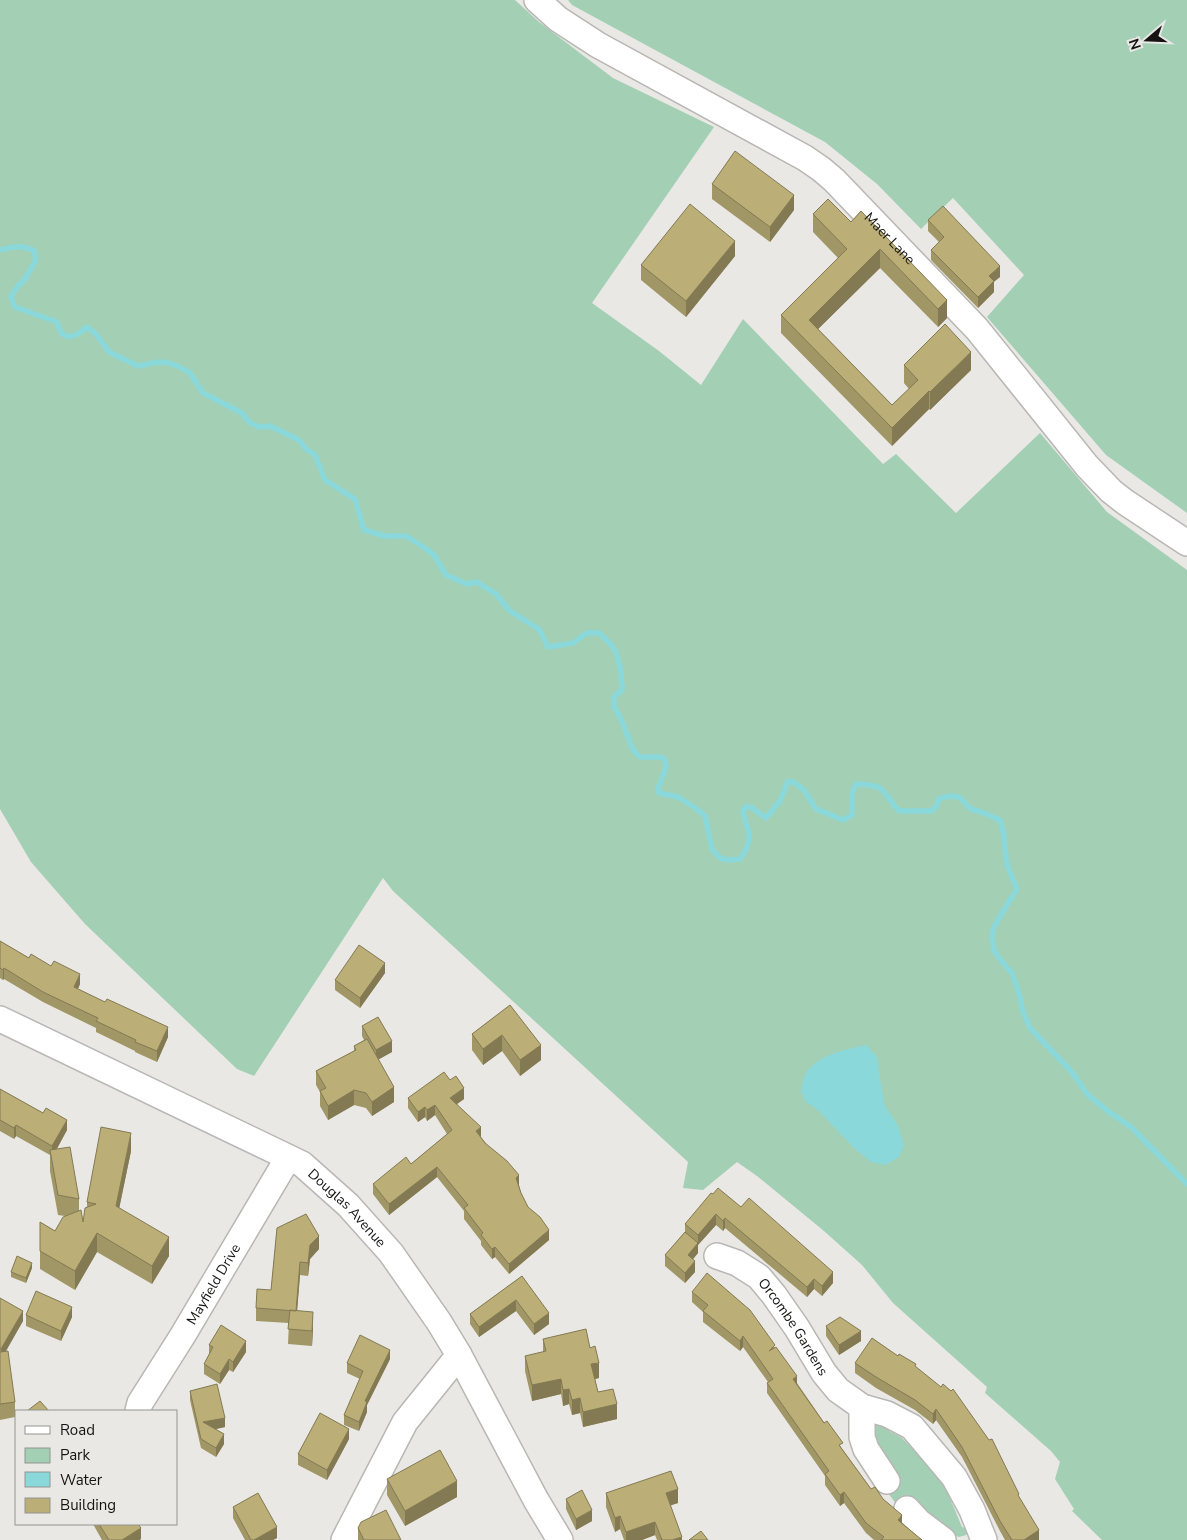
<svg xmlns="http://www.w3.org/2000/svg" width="1187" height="1540" viewBox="0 0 1187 1540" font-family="'Nunito Sans',sans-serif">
<rect width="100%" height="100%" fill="#e9e8e5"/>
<path fill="#a3cfb5" d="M0,0h515l24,22 74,56 101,49 -122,176 67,48 42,34 42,-66 140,145 13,-10 60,59 84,-80 67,79 80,58v970h-85l-30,-29 2,-2 -19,-30 5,-17 -9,-11 -66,-58 2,-6 -94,-84 -31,-38 -38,-34 -67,-55 -20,-14 -34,28 -20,-2 5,-26 -295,-271 -10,-13 -129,198 -17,-7 -152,-145 -54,-62 -31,-53z
M568,0h619v513l-81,-58 -119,-138 37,-42 -71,-77 -32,31 -44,-45 -52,-42 -253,-137z
M870,1419h16l3,12 13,7 50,50 -3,8 13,31 8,3 -4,5 -7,2 -6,-2 -54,-27 -13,-18z"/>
<path fill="#8bd8da" d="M866,1045l11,12 7,47 14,22 6,19 -5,12 -14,8 -14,-3 -16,-13 -37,-39 -13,-9 -4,-9c1,-5 2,-14 5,-19 14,-19 38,-23 60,-28z"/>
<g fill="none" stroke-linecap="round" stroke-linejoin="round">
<path stroke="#8bd8da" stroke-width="5.5" d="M0,250c13,-3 21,-6 34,1l2,9 -11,19 -8,8 -6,10 4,10 42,15 4,11 8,4 9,-3 9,-7 9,7 13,18 29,14 21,-4 10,1 11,4 10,6 13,20 39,20 7,9 10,5 11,-1 29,14 7,9 9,6 10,25 30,19 9,31 21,6h21l19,12 9,7 12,20 21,9 10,-2 19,12 14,17 29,18 9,18 25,-4 14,-10h12c18,16 18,18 22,41 0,6 2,10 1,16l-8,7v9l7,13 12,31 7,7h21l4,3 1,7 -8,22 1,4 19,4 19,12 8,7 7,33 8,9 8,2 12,-1c7,-9 12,-22 7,-33 -2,-6 -4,-9 -4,-15l3,-4h5l15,11 14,-17 8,-20 7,2 9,7 12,19 27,11 9,-5v-21l4,-10c32,1 24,6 43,27h32l5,-4 3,-8 10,-3 10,1 12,12 13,4 16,7 3,10 4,35 10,24 -18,29 -6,11 -1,8 2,13 5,8 13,15 8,24 2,12 8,19 41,43 17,24 21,17 22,15 56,57"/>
<g stroke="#b8b7b4" stroke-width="28">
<g id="minor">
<path id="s1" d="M537,0l21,19 40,26 207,113 16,11 13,11 143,149 110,137 24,25 14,11 62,41"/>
<path id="s2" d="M0,1019l302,145 46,41 43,48 48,69 20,33 77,145 24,40"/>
<path id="s3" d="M717,1256l20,7 22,14 15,18 23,33 27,45 14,17 24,17 25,7 25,13 42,50 18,33 12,30"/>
<path d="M862,1407v30l4,12 21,32"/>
<path id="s4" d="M138,1411l2,-8 43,-68 105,-177"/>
<path d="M907,1509l12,13 24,18"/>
<path d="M344,1540l61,-118 54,-67"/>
</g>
</g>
<use href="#minor" stroke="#fff" stroke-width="25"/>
</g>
<path fill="#a19665" d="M712,184l82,26 -24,32 -58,-43z
M861,211l86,107 -9,9 -58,-59 -62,61 74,76 17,-16 -5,-6v-18l67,5 -41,40 -1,-1 -37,37 -111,-113v-18l57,-57 -25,-26v-18l38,8z
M928,220l72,57 -6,4v11l-16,16 -47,-48v-10l8,-8 -11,-11z
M735,256l-49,61 -45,-37v-15z
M0,941l29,17 51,26 -2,5 90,48 -11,25 -22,-10v-1l-39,-19v-4l-53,-26 -39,-23 -1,1 -3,-2z
M385,973l-25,35 -25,-18v-10z
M510,1005l31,55 -21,16 -18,-25 -19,14 -11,-15v-16z
M362,1026l30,26 -14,7 16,43 -22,14 -6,-8 -12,-3 -26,15 -8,-14v-14l-4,-7v-14l38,-20v-5l10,-6 -2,-4z
M0,1089l43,24 24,17 -10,19 22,50v12l4,11 4,-14v-6l44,-51 -12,57 50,48 -17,28 -55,-32 -22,38 -35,-21v-47l15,9 10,-15 -7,-1 -8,-44v-16l-34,-19 -2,3 -14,-8z
M408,1098l56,1 -7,5 24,33 38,48 2,8 7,14 21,33 -40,34 -14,-17 -3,2 -11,-14v-4l-17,-22v-8l-27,-34 -48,38 -16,-21v-10l38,-20 36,-30 -12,-19 -8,6 -2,-4 -7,5 -10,-14z
M713,1194l28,13 92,76 -11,13 -8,-7 -7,8 -82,-69 -2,3 -7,-6 -18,20v8l-5,6 2,13 -10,11 -20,-17v-11l20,-23v-8z
M277,1228l42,21 -9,10 -2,17 -8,-1 -3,36 16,17 -1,18 -24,-2 1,-21 -33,-2v-13l15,-18z
M32,1268l-6,15 -15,-6v-5z
M522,1276l27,48 -15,11 -18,-24 -37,26 -9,-13v-10z
M692,1292l83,56 22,35 46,67 28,39 31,34 20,17h-48l-8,-7 -22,-30 -4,3 -15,-21v-9l-58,-83v-10l1,-1 -25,-35 -3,4 -37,-29v-10l-11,-10z
M0,1299l23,22 -18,30 10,51v15l-15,3z
M26,1315l46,2 -11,24 -35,-15z
M826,1326l35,15 -22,14 -13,-19z
M543,1339l47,9 9,30 -4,1 3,13 19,27 -34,8 -3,-14 -8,2 -3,-11 -6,2 -2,-12 -29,7 -7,-30v-15l18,-4z
M209,1345l37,7 -13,20 -4,-2 -9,14 -16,-10v-10l5,-9z
M898,1356l18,12 103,130 20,42h-34l-5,-9 -38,-74 -26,-37 -3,4 -18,-14 -39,-22 -21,-15v-10z
M390,1359l-23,46v7l-8,19 -15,-6v-10l16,-36 -13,-6v-10z
M190,1391l35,36 -10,2 9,15 -8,13 -15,-9 -11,-48z
M349,1439l-22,41 -29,-15v-11z
M387,1479l70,18 -52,29 -18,-31z
M606,1493l72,10 -8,2 12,35h-25l-2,-5 -13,5h-18l-4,-11 -5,3 -9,-25z
M566,1499l26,22 -16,9 -10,-21z
M233,1507l44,31 -4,2h-28l-12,-22z
M93,1524h45l3,15 -2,1h-37z
M358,1528l43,12h-43z"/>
<path fill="#837a53" d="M794,195v15l-24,32v-15z
M735,241v15l-49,61v-16z
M880,249v19l-71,70v-18z
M1000,266v11l-11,9v-10z
M994,281v11l-16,16v-11z
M947,300v18l-9,9v-18z
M971,352v18l-41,40v-18z
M929,391v18l-37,37v-18z
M385,963v10l-25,35v-10z
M4,968v11l-1,1v-10z
M80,974v10l-6,13v-10z
M168,1027v10l-11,25v-11z
M502,1035v16l-19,14v-16z
M392,1041v11l-16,9v-11z
M541,1045v15l-21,16v-16z
M394,1087v15l-22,14v-14z
M464,1088v11l-14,10v-11z
M354,1090v15l-26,15v-14z
M435,1105v10l-8,6v-11z
M425,1107v10l-7,5v-10z
M67,1120v10l-15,27v-11z
M16,1125v11l-2,3v-11z
M481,1127v10l-5,-6z
M131,1133v18l-15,73v-18z
M437,1167v10l-48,38v-11z
M519,1175v10l-3,3v-10z
M716,1214v11l-18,20v8l-10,12v-10l10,-12v-8z
M725,1218v10l-2,3v-10z
M549,1230v10l-40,34v-10z
M97,1233v19l-22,38v-19z
M319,1236v13l-9,10 -2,17v-13l2,-18z
M169,1237v19l-17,28v-18z
M495,1247v10l-3,2v-10z
M695,1261v11l-10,11v-10z
M300,1262v13l-4,49v-13z
M32,1263v5l-6,15v-5z
M833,1272v11l-11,13v-10z
M814,1279v10l-7,8v-10z
M516,1300v11l-37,26v-10z
M72,1307v10l-11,24v-10z
M23,1311v10l-22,39v-11z
M313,1312v16l-1,18v-15z
M549,1313v11l-15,11v-11z
M861,1331v10l-22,14v-10z
M743,1336v11l-3,4v-10z
M246,1341v11l-13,20v-10z
M390,1350v9l-23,46v7l-8,19v-9l6,-21z
M229,1359v11l-9,14v-10z
M599,1363v15l-8,2v-16z
M797,1376v11l-4,-8z
M561,1379v15l-29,7v-16z
M569,1389v15l-6,2v-16z
M580,1398v15l-8,2v-15z
M617,1404v15l-34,8v-15z
M936,1409v11l-3,4v-10z
M225,1418v9l-22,5v-10z
M349,1429v10l-22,41v-10z
M224,1434v10l-8,13v-9z
M457,1481v16l-52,29v-15z
M678,1489v14l-12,4v-14z
M844,1492v11l-4,3v-11z
M592,1510v11l-16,9v-11z
M902,1515v11l-4,-6z
M620,1516v13l-5,3v-14z
M655,1522v13l-13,5h-16v-8z
M277,1527v11l-4,2h-19z
M141,1528v11l-2,1h-17z
M1039,1530v10h-15z
M682,1537v3h-10z"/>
<path fill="#bbae76" stroke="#837a53" d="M735,151l59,44 -24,32 -58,-43z
M828,199l23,23 10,-11 86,89 -9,9 -58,-60 -71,71 83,85 26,-25 -14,-15 41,-41 26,28 -41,40 -1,-1 -37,37 -111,-113 66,-66 -34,-35z
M690,204l45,37 -49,60 -45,-36z
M943,206l57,60 -11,10 5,5 -16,16 -47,-47 13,-13 -16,-17z
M0,941l29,17 2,-4 20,12 3,-5 26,13 -6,13 31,15 2,-3 61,28 -11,24 -22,-9 1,-2 -40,-19 2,-3 -55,-26 -39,-24 -1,2 -3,-2z
M359,945l26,18 -25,35 -25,-18z
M510,1005l31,40 -21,15 -18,-25 -19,14 -11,-15z
M378,1017l14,24 -16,9 -14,-24z
M367,1039l27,48 -22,15 -6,-9 -12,-3 -26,16 -8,-15 6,-3 -10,-17 40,-21 -2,-4z
M444,1072l6,8 6,-4 8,12 -14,10 31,29 -5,4 9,12 22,18 12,14 -3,3 5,15 7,14 12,10 9,13 -40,34 -14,-17 -3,2 -11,-14 2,-2 -19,-25 4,-3 -31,-38 -48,37 -16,-20 33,-27 5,7 41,-34 -17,-25 -8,5 -2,-3 -7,5 -10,-14z
M0,1089l43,24 3,-5 21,12 -15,26 -36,-21 -2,3 -14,-8z
M101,1127l30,6 -15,73 53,31 -17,29 -55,-33 -22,38 -35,-20v-29l15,9 8,-14 18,-7 2,12 2,-14 11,-4 -9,-2z
M70,1147l9,52 -21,-4 -8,-45z
M718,1188l23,19 8,-9 84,74 -11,14 -8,-7 -7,8 -82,-69 -2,3 -7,-7 -18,21 -13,-11 26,-31 2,1z
M306,1214l13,22 -9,9 -2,18 -8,-1 -4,49 -40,-3 1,-19 14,1 6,-62z
M685,1232l13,11 -10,12 7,6 -10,12 -20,-18z
M17,1256l15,7 -6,15 -15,-6z
M707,1273l43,37 25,35 -6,6 7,-4 21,29 -4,3 31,44 3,-2 16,22 -4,2 32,44 4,-2 8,12 19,16 -4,5 24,20h-41l3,-3 -18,-14 -22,-31 -4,3 -15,-21 4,-3 -62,-88 6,-4 -30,-43 -3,5 -37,-30 5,-6 -16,-13z
M522,1276l27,37 -15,11 -18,-24 -37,27 -9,-13z
M36,1291l36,16 -11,24 -35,-16z
M0,1298l23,13 -22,38h-1z
M290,1310l23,2 -1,19 -24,-2z
M840,1317l21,14 -22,14 -13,-19z
M221,1325l25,16 -13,21 -4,-3 -9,15 -16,-10 9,-17 -4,-2z
M586,1329l4,19 5,-2 4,17 -8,1 7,28 15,-3 4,15 -34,8 -3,-14 -8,2 -3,-11 -6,1 -2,-11 -29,6 -7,-29 21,-5 -3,-12z
M360,1335l30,15 -25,51 2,1 -8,20 -15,-7 19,-44 -16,-8z
M872,1338l26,18 1,-2 17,10 -1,2 26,21 2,-3 8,7 2,-2 36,51 3,-1 27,55 -1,1 21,35 -15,10h-12l-12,-19 -38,-74 -26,-38 -3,5 -18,-14 -39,-23 -21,-14z
M8,1351l7,51 -15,2v-52z
M217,1384l8,34 -22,4 21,12 -8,14 -15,-9 -11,-48z
M40,1401l9,10h-22z
M320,1413l29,16 -22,41 -29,-16z
M440,1450l17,31 -52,30 -18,-32z
M671,1471l7,18 -12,4 16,44 -10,3h-10l-7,-18 -29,10 -6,-16 -5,2 -9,-25z
M582,1490l10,20 -16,9 -10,-20z
M258,1493l19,34 -23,13h-3l-18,-33z
M386,1510l15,30h-37l-6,-12 3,-6z
M99,1524h39l3,4 -19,12h-13z
M701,1531l7,9h-19z"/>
<g text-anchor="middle" stroke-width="4" stroke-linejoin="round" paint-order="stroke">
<g font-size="14" fill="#151413" stroke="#e9e8e5">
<text dy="5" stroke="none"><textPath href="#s1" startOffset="429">Maer Lane</textPath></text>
<text dy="5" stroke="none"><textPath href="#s2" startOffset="398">Douglas Avenue</textPath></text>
<text dy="5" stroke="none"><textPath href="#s4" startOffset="148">Mayfield Drive</textPath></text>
<text dy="5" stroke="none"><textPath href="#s3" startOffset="108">Orcombe Gardens</textPath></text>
</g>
</g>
<rect x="15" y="1410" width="162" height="115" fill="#e9e8e5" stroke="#949391"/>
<rect x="25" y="1426" width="25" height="8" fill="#ffffff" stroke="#949391"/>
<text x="60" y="1435" font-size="15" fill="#151413">Road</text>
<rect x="25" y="1448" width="25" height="15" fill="#a3cfb5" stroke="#949391"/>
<text x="60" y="1460" font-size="15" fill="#151413">Park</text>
<rect x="25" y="1472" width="25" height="15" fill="#8bd8da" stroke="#949391"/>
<text x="60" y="1485" font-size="15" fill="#151413">Water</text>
<rect x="25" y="1498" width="25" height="15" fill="#bbae76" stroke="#949391"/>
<text x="60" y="1510" font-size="15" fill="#151413">Building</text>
<g transform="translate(1147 40) rotate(251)" stroke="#e9e8e5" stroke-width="4" paint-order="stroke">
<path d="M0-4L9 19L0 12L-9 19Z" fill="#151413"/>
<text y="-8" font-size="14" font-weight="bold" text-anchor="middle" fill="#151413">N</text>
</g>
</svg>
